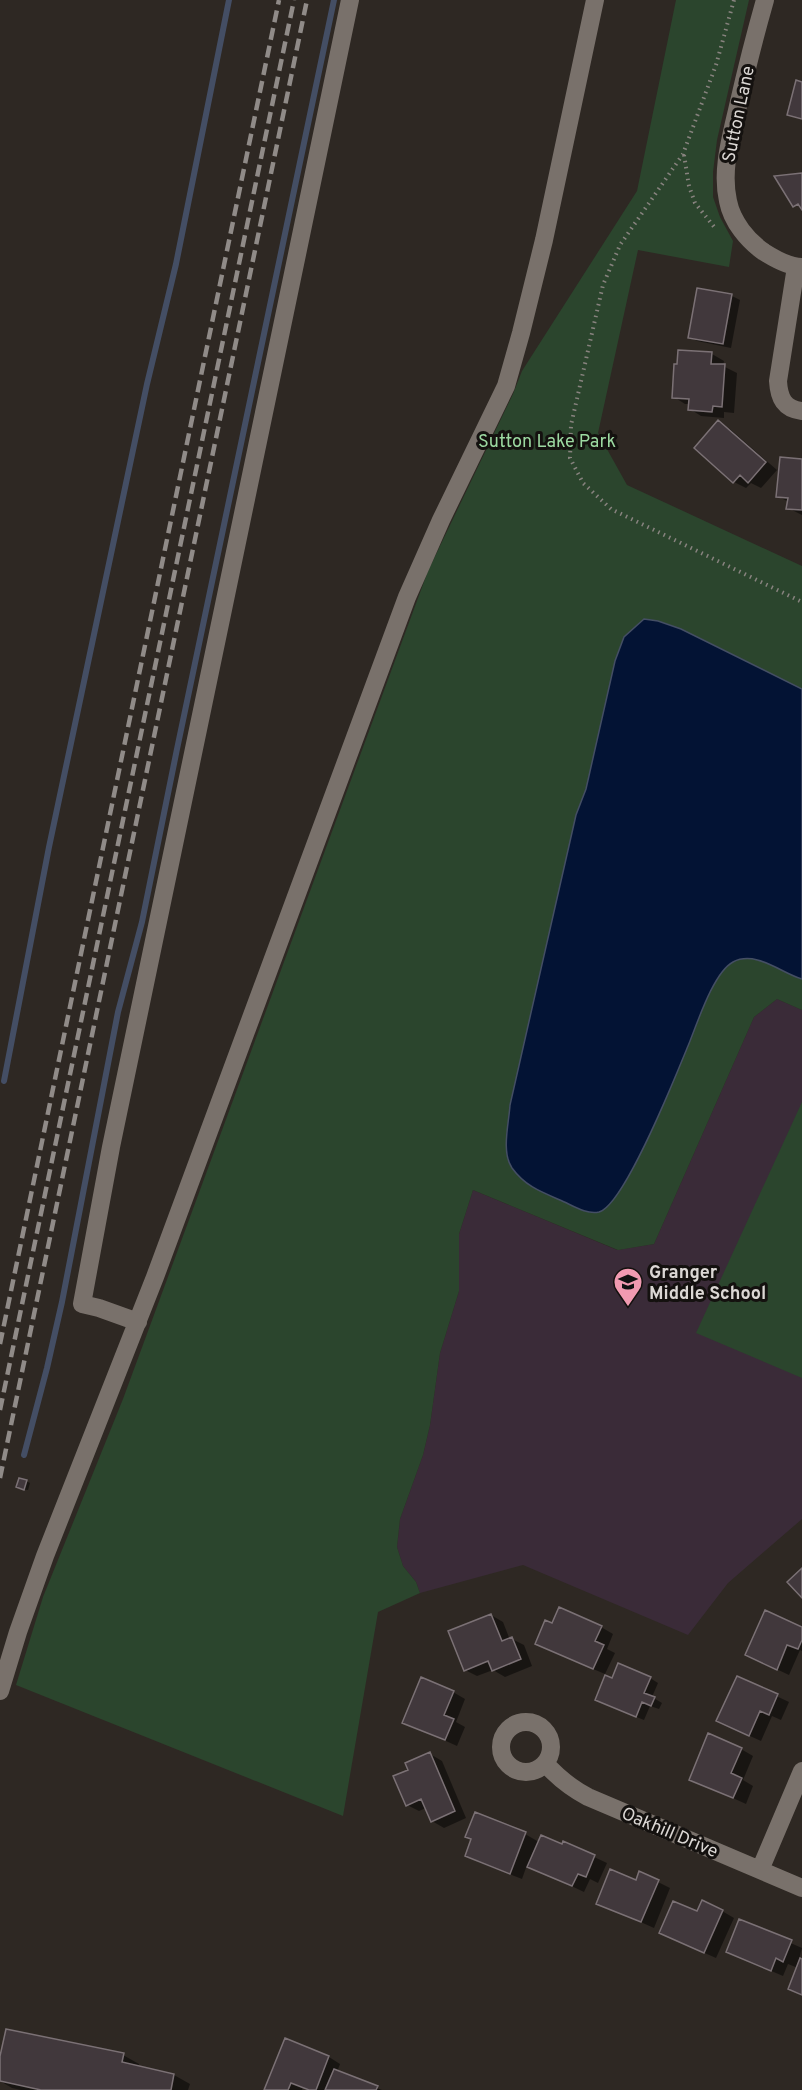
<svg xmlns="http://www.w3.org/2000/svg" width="802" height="2090" viewBox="0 0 802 2090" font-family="Overpass,sans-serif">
<rect width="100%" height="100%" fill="#2e2823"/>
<path fill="#3a2b38" d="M777,999l25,11v509l-74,64 -40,52 -165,-70 -103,28 -4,-11 -13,-16 -6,-19 3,-28 23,-64 7,-30 10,-72 19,-62v-57l14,-44 144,60 37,-6 100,-227z"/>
<path fill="#2b452d" d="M676,0h73l-32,140 -4,32v25l7,20 13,24 -4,26 -91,-17 -40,183 29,52 175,81v444l-25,-11 -23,18 -100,227 -36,6 -145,-60 -14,44v57l-19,62 -10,72 -7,30 -23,64 -3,28 6,19 13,16 4,11 -42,19 -35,204 -327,-131 27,-88 80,-198 305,-828 85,-177 9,-23 115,-180z
M802,1102v276l-106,-45z"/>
<path fill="#031334" stroke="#444e64" stroke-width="1.5" d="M644,619l14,2 23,8 121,60v290c-21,-6 -46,-29 -69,-17 -19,10 -35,59 -43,79 -12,29 -65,164 -91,171 -13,3 -27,-7 -39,-12 -19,-8 -35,-14 -48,-32 -11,-16 -3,-45 -2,-63l66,-290 10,-26 29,-128 9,-24z"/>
<path fill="#0007" d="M698,290l34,6 8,4 -9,48 -34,-7 -7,-4z
M712,354l12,7 -1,5 14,7 -3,40 -10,-1v6l-23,-2 -11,-7v-5h-5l-11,-7 5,-31z
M718,422l12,7 47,41 -16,18 -10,-5 -5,5 -12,-6 -38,-34z
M802,461v54l-14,-7 1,-6 -12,-6z
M26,1481l4,2 -2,7 -7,-1z
M491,1615l12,7 7,18 2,-1 12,6 8,21 -27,11 -12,-7 -16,6 -12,-6z
M553,1625l48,2 12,7 -6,15 8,4 -10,21 -57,-24z
M802,1628v23l-2,-1 -11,25 -42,-20z
M650,1678l8,5 -6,14 10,6 -3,6 -9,-3 -6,14 -40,-16z
M738,1678l51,24 -8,18 -9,-4 -11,25 -31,-14z
M453,1692l12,7 -9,23 9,5 -8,19 -53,-24z
M741,1749l12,7 -10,24 10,6 -7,18 -55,-25z
M430,1754l12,7 24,57 -22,10 -12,-7 -6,-13 -7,3 -12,-6 3,-35z
M525,1834l14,8 24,4 1,-3 43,20 -9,20 -8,-4 -6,13 -57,-27 -5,14 -44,-17 -11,-7z
M640,1873l30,15 -16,40 -56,-25 38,-21z
M722,1911l12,7 -18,40 -43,-19 25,-26z
M740,1921l62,27 -3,11 3,1v35l-12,-6 8,-21 -10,-4 -5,12 -56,-24z
M286,2040l43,17 11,7 -3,8 45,18h-75l-4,-2 -1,2h-37z
M123,2055l16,9 -1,3 36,8 16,9 -2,6h-167l-9,-2 -12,-7v-17z"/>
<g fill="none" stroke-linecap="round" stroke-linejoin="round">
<path stroke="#444e64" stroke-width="6" d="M4,1081l45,-234 98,-463 29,-120 53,-264
M24,1455l23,-87 15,-66 56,-290 24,-90 35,-173 157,-749"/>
</g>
<path fill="#41383c" stroke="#7b7175" stroke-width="1.5" d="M796,80l6,2v37l-15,-4z
M802,173v37l-4,-6 -5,3 -19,-31z
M697,288l35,6 -9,50 -35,-6z
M678,350l34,2 -1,12h14l-3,43 -9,-1 -1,6 -24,-2 1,-11 -17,-1 2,-34h3z
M718,420l48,42 -18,21 -8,-8 -7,8 -39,-35z
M780,457l22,2v51l-16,-1 2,-11 -12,-1z
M19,1478l8,2 -3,10 -8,-3z
M802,1568v30l-15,-16z
M559,1607l43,19 -7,15 9,4 -11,24 -58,-25 10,-24 7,3z
M765,1610l37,17v13l-4,9 -11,-4 -10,25 -32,-15z
M491,1614l11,27 10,-4 9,22 -29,12 -4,-10 -24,10 -16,-40z
M618,1663l33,14 -7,16 11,4 -4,9 -9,-4 -6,15 -41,-17 10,-25 7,3z
M737,1676l41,18 -9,21 -9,-4 -11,25 -33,-15z
M421,1677l33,14 -10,24 10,4 -9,21 -43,-17z
M708,1733l34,15 -11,25 11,5 -9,20 -44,-18z
M430,1752l25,59 -24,11 -10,-23 -15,7 -13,-30 15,-6 -3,-7z
M475,1812l51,20 -16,42 -45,-18 6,-17 -6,-2z
M541,1835l21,9 1,-3 32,14 -9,22 -8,-3 -6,12 -45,-19z
M610,1869l26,11 3,-9 20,9 -18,42 -45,-18z
M702,1900l21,10 -19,43 -45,-20 14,-32 24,10z
M739,1919l53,21 -9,22 -7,-4 -5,13 -45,-19z
M800,1958l2,1v36l-14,-6z
M6,2029l118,24 -2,9 52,12 -3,16h-130l-41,-9v-25z
M285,2038l44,18 -13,34h-7l-18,-7 -3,7h-24z
M334,2069l44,17 -2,4h-51z"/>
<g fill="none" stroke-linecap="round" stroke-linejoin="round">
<path stroke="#88837f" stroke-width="4" stroke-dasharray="1.5 4.5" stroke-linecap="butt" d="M734,0l-18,65 -33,89 -63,91 -17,40 -32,140 -1,33 13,25 28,26 191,93
M684,155l5,31 6,17 20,25"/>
<path stroke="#79716b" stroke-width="18" d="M765,0c-10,35 -19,71 -27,106 -7,31 -17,64 -10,95 4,21 20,40 36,51 11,7 25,15 38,15
M796,267l-18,114c1,17 6,28 24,30
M138,1322l-39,-14 -17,-4 29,-157 239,-1147
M0,1691l18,-59 27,-76 110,-279 252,-680 34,-77 65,-134 15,-53 23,-93 51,-240
M501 1747a25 25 0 1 1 50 0a25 25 0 1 1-50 0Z
M545,1763c13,15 26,25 43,34l214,91
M760,1870l42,-99"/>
<path stroke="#908b88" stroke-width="4.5" stroke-dasharray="12 6" stroke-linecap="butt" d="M0,1344l279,-1344
M0,1410l294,-1410
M0,1478l307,-1478"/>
</g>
<defs>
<g id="school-pin" transform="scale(1.5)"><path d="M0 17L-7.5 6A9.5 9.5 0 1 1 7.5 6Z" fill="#f19ab1" stroke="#14110f"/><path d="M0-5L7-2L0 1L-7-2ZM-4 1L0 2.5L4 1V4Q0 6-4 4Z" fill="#111"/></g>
</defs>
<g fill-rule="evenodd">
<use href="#school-pin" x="628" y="1282"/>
</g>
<g text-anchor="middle" stroke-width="6" stroke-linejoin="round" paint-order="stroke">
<g font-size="18" fill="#dbd7d4" stroke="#14110f">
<text transform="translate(738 114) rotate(-78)" y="6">Sutton Lane</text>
<text transform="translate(670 1832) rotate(23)" y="6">Oakhill Drive</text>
</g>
<g font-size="18" fill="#9cd9a1" stroke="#14110f">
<text x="547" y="447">Sutton Lake Park</text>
</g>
<g font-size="18" font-weight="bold" fill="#dbd7d4" stroke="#14110f" text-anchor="start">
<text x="649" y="1278">Granger<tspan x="649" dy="21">Middle School</tspan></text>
</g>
</g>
</svg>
